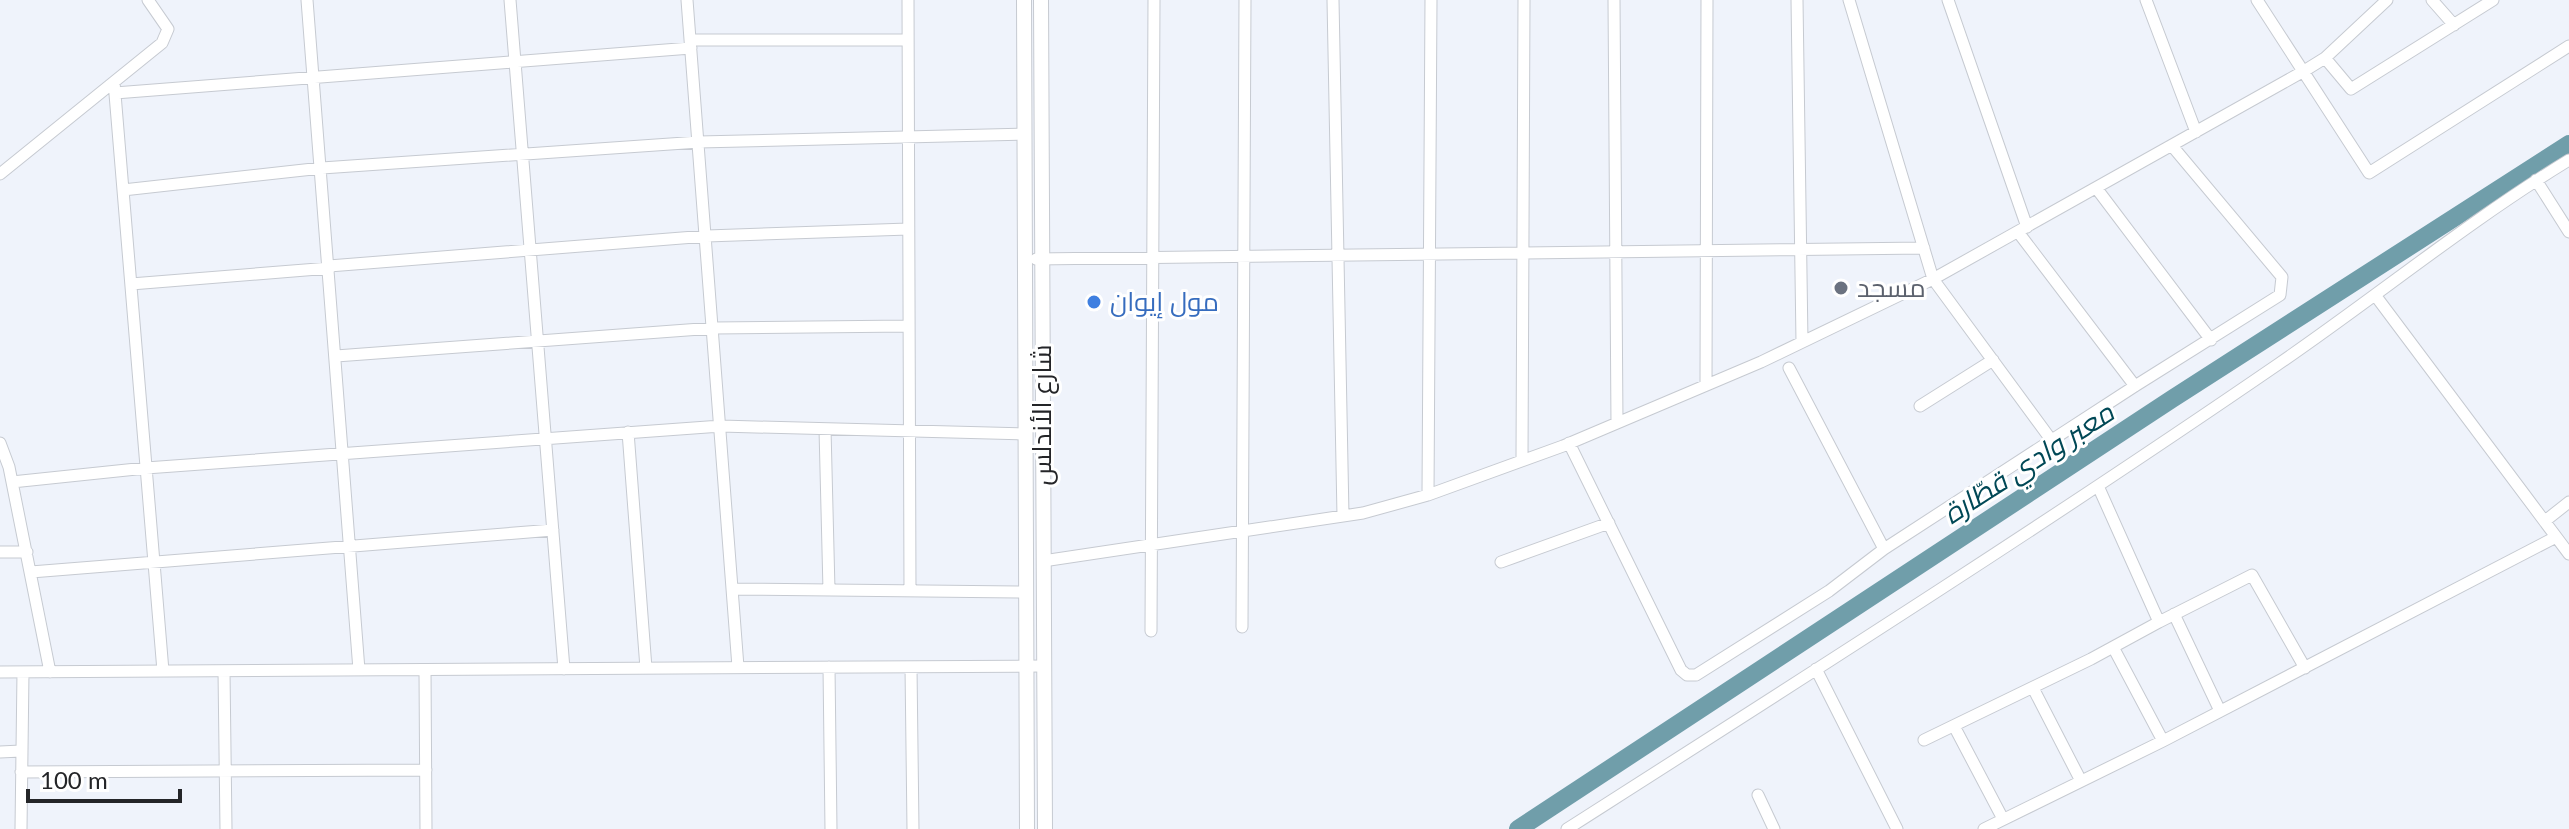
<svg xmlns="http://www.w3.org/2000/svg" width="2569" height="829" viewBox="0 0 2569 829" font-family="Lato,Cairo,sans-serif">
<rect width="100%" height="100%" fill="#eff3fb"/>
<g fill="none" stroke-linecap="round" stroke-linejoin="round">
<path stroke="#709eaa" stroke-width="18" d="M1518,829l654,-430 397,-255"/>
<g stroke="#c6cad1" stroke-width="13">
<path id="minor" d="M307,0l52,670
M510,0l54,669
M687,0l51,667
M908,0l2,591
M1333,0l10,516
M1614,0l3,423
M1797,0l5,342
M1849,0l84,279 119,162
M1948,0l79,227
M2146,0l50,132
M2257,0l112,173 200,-127
M2432,0l22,25
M690,40h218
M2325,58l26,31 142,-89
M114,82l49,589
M115,93l576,-45
M0,174l162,-131 6,-14 -20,-29
M2536,180l33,52
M2097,189l114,151
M123,190l199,-22 377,-26 325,-8
M2018,232l117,154
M1036,259l888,-11
M329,266l378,-30 201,-7
M131,284l199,-16
M2375,295l194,259
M336,356l378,-28 195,-2
M1789,368l95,181
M1706,385l1,-385
M1920,406l73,-46
M825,429l4,161
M628,432l18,236
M0,443l9,24 41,205
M1569,443l112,227 6,5h9l133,-84 55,-42 251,-163 145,-91 2,-18 -109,-130
M1522,460l2,-460
M12,482l134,-14 575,-42 303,8
M1428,495l3,-495
M2545,521l24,-19
M0,552h27
M1043,561l320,-48 65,-18 135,-49 198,-84 172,-83 371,-208 21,-13 62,-58
M1501,562l108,-39
M31,572l522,-42
M733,589l293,3
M2174,614l46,97
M2159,622l93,-47 53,93
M1242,627l3,-627
M1151,631l3,-631
M2113,647l50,94
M829,667l2,162
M911,667l2,162
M1816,669l81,160
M425,670l1,159
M224,671l2,158
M0,672l1042,-6
M2033,688l48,93
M1954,726l49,93
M1924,740l167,-81 68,-37 -61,-136
M0,752l21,-1
M21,772l405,-2
M1758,795l16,34
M21,829l2,-157
M1567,829c238,-152 477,-304 710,-464 98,-67 190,-143 292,-205
M1984,829l179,-88 393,-204"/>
</g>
<g stroke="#c6cad1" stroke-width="16">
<path id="major" d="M1024,0l3,829
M1041,0l4,829"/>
</g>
<use href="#minor" stroke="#fff" stroke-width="11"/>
<use href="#major" stroke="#fff" stroke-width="14"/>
</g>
<circle fill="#6b7280" stroke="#fff" stroke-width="3" cx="1841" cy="288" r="8"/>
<circle fill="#3f7fe0" stroke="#fff" stroke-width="3" cx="1094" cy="302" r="8"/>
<g text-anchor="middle" stroke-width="6" stroke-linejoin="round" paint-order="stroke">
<g font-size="26" fill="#5b616d" stroke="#fff" text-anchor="start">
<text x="1857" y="297">مسجد</text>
</g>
<g font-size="26" fill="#366cbe" stroke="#fff" text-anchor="start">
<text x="1110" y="311">مول إيوان</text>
</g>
<g font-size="26" fill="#242528" stroke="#fff">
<text transform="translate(1042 415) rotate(-90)" y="9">شارع الأندلس</text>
</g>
<g font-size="28" font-style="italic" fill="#004856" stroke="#fff">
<text transform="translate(2028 463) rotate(-33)" y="10">معبر وادي قطّارة</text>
</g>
</g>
<path d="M28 789v12h152v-12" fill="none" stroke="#242528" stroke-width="4"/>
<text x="40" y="789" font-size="24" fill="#242528" stroke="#ffffff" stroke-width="6" paint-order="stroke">100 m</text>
</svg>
